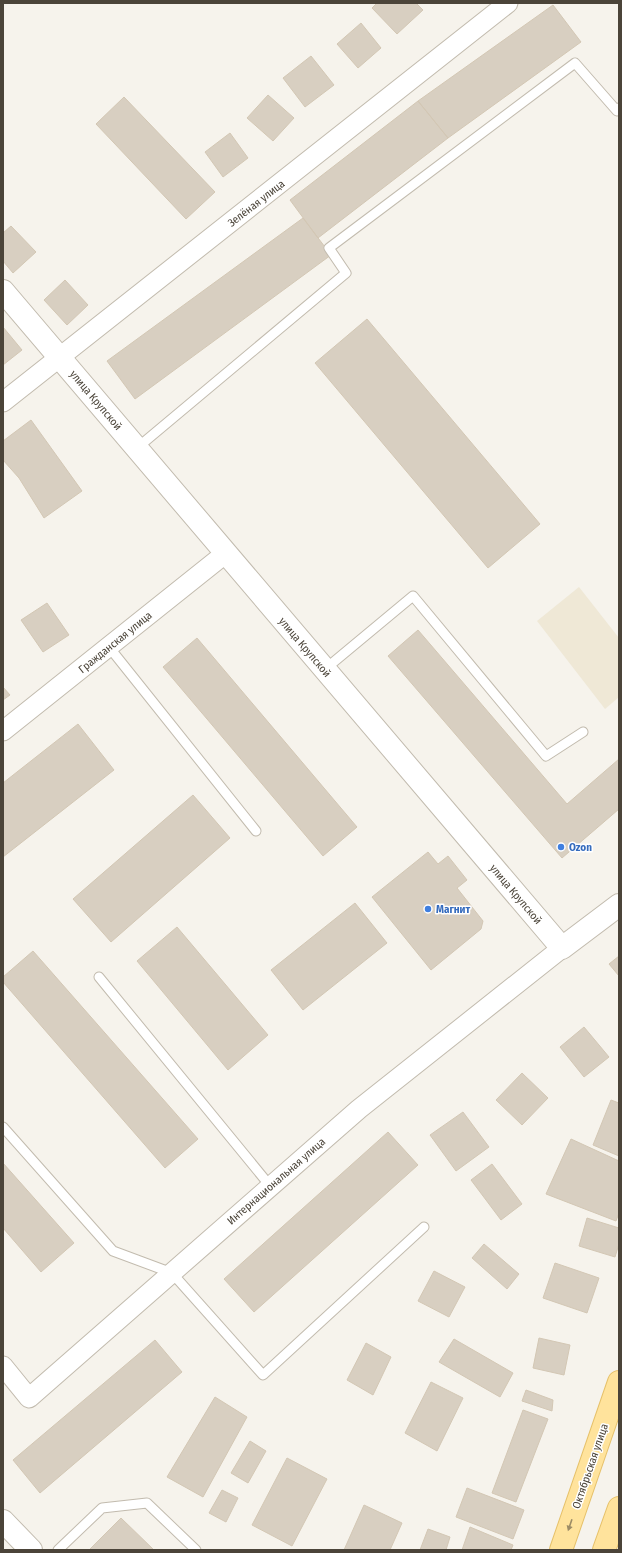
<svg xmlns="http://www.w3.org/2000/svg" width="622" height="1553" viewBox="0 0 622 1553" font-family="'Fira Sans Condensed',sans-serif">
<rect width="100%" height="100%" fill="#f6f3ec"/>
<path fill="#efe8d6" d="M579,587l40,51v59l-14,12 -68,-88z"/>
<path fill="#d8cfc1" stroke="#d3c7b4" d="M377,3h39l7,7 -26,24 -25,-26z
M553,5l28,37 -133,96 -30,-37z
M361,23l20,25 -23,20 -21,-24z
M311,56l23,29 -29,22 -22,-29z
M268,95l26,23 -21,23 -26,-23z
M124,97l91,95 -29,27 -90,-95z
M418,101l30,37 -130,100 -28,-38z
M230,133l18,25 -25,19 -18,-25z
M303,218l28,37 -196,144 -28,-38z
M11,226l25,26 -23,21 -10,-12v-28z
M65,280l23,25 -21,20 -23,-25z
M367,319l173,205 -52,44 -173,-205z
M3,327l19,23 -19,15z
M31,420l51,71 -38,27 -25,-40 -16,-18v-19z
M47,603l22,32 -26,17 -22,-32z
M418,630l149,174 52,-45v50l-57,49 -174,-202z
M197,638l160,189 -34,29 -160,-189z
M3,687l7,8 -7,5z
M78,724l36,46 -111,87v-74z
M193,795l37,43 -119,104 -38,-43z
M428,852l10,12 10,-8 19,24 -10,8 26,33 -2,8 -50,41 -59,-73z
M355,903l32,40 -84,67 -32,-40z
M177,927l91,108 -40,35 -91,-109z
M33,951l165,188 -33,29 -162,-186v-5z
M619,956v20l-10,-12z
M584,1027l25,30 -25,20 -24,-30z
M522,1073l26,25 -26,27 -26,-25z
M611,1100l8,3v53l-26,-11z
M463,1112l26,35 -33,24 -26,-36z
M388,1132l30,33 -164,147 -30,-33z
M571,1139l48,22v52l-3,8 -70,-27z
M3,1163l71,80 -33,29 -38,-44z
M492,1164l30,40 -21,16 -30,-40z
M587,1218l32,10v16l-4,13 -36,-11z
M484,1244l35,30 -12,15 -35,-31z
M555,1263l44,15 -12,35 -44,-15z
M434,1271l31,16 -16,30 -31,-16z
M539,1338l31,7 -6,30 -31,-7z
M454,1339l59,34 -13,24 -61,-35z
M155,1340l27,32 -142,121 -27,-33z
M366,1343l25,14 -18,38 -26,-15z
M431,1382l32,16 -26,53 -32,-18z
M526,1390l27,10 -1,11 -30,-10z
M215,1397l32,20 -44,80 -36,-20z
M523,1410l25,9 -32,83 -24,-9z
M250,1441l16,10 -18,32 -17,-10z
M287,1458l40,21 -35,67 -40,-21z
M467,1488l57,22 -11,29 -57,-22z
M222,1490l16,8 -12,24 -17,-9z
M364,1505l38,18 -12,27h-46z
M121,1518l33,32h-65z
M470,1527l43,18 -2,5h-49z
M428,1529l22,8 -4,13h-26z"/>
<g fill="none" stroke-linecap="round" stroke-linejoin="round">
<g stroke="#c2bbae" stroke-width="11">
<path id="service" d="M137,448l209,-175 -17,-25 246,-185 42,48 2,-3
M109,647l147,184
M324,670l89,-74 133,160 37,-24
M99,977l172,210
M3,1127l110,124 59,22 91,102 161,-148
M58,1550l44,-42 45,-5 49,47"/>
</g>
<g stroke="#c2bbae" stroke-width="21">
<path id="minor" d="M3,402l505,-399
M3,731l223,-178
M3,1366l26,32 330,-289 203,-161"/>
</g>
<g stroke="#c2bbae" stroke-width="24">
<path id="tertiary" d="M3,291l559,657 57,-43
M3,1521l28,29"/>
</g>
<g stroke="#e6c16a" stroke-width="24">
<path id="primary" d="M561,1550l58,-168
M604,1550l15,-42"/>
</g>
<use href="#service" stroke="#fff" stroke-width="9"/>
<use href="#minor" stroke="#fff" stroke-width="19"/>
<use href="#tertiary" stroke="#fff" stroke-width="22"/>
<use href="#primary" stroke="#ffe39c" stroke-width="22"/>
</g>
<defs><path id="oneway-solid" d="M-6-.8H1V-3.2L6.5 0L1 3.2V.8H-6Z"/></defs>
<use fill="#9c8c66" href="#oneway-solid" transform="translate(570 1525) rotate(109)"/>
<g fill="#3f7fe0" stroke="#fff" stroke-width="1.5">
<circle cx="561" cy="847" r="4"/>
<circle cx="428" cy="909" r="4"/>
</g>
<g text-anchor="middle" stroke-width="3" stroke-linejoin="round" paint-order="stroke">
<g font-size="11" fill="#4b4439" stroke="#fff">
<text transform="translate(256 203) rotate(-38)" y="4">Зелёная улица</text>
<text transform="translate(96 400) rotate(50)" y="4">улица Крупской</text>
<text transform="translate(115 642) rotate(-39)" y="4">Гражданская улица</text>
<text transform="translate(305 647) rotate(50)" y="4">улица Крупской</text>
<text transform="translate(516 894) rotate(50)" y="4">улица Крупской</text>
<text transform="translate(276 1181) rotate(-41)" y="4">Интернациональная улица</text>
<text transform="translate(590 1466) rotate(-71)" y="4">Октябрьская улица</text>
</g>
<g font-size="11" font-weight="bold" fill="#366cbe" stroke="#fff" text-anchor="start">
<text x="569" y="851">Ozon</text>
<text x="436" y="913">Магнит</text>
</g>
</g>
<rect width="622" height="1553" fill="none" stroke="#4b4439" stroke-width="8"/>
</svg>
